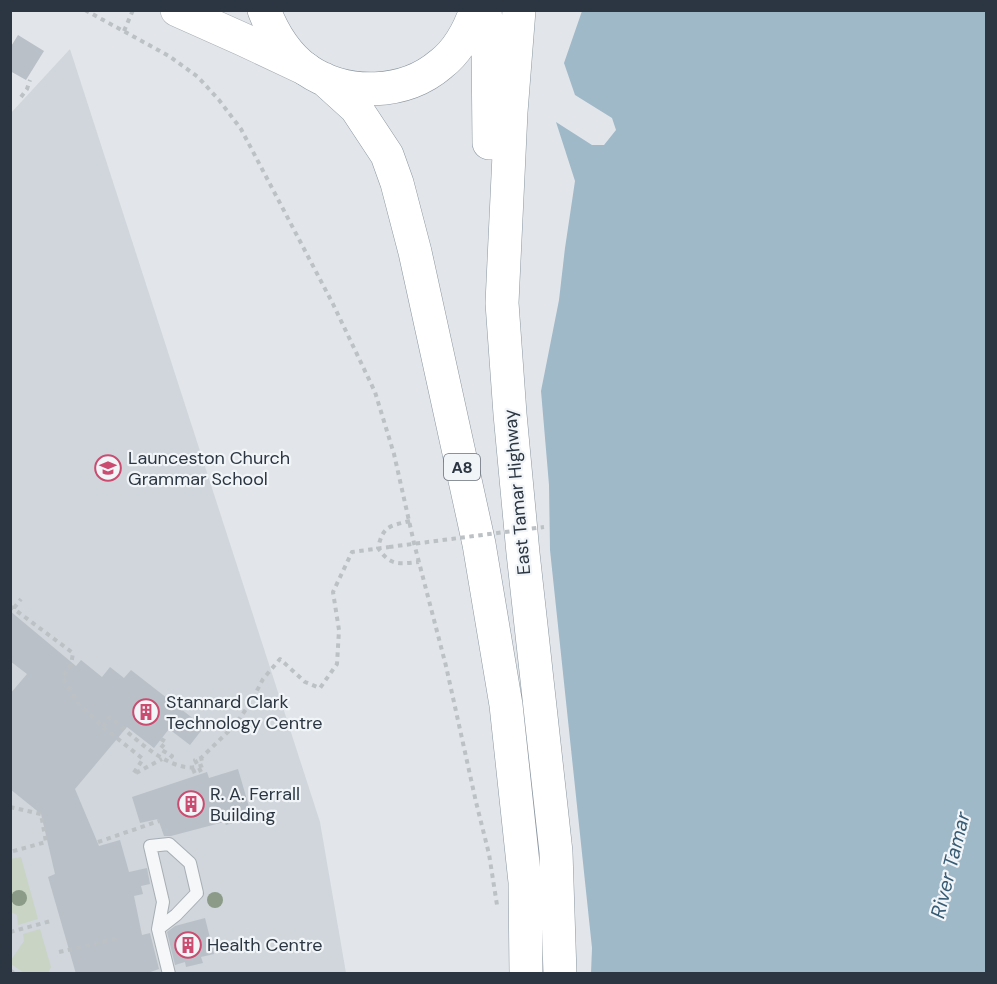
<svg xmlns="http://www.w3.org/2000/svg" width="997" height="984" viewBox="0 0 997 984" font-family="'DM Sans',sans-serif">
<rect width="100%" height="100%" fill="#e2e6ea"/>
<path fill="#d0d6dc" d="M70,49l250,773 26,151h-335l-1,-859z"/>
<path fill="#cad4c4" d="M21,857l17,62 -20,6 -1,-10 -6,-3 -1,-53z
M40,929l11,38 -3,6h-24l-13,-9v-4l13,-19 -1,-7z"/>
<path fill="#9fb9c9" d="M582,11h404v962h-395l1,-25 -42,-398 -1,-65 -8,-94 18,-91 6,-52 10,-67 -19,-59 36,23h12l12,-15 -4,-12 -37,-23 -11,-32z"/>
<path fill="#bac0c7" d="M18,35l26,16 -18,29 -16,-9v-23z
M10,611l66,55 5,-6 21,17 8,-10 14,11 7,-8 73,57 -14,18 -21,-16 -15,19 -27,-21 -52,62 24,57 21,-6 9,32 18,-4 3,16 -9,2 2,8 -9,2 8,39 8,-2 9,36 -14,5h-69l-28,-97 7,-3 -14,-60 -31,-25v-95l17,-20 -17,-13z
M238,769l14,48 -26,8 -2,-3 -53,14h-7l-6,-17 -18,4 -8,-26 75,-25 2,6z
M205,918l9,36 -13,3 2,6 -17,4 -1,-5 -10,3 -8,-33 8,-6z"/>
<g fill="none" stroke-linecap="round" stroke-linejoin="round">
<g stroke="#a7aeb4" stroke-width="14">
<path id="lane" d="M158,929l18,-14 21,-22 -7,-30 -21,-19 -19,2 13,56 -5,27 11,45"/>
</g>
<g stroke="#a7aeb4" stroke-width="34">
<path id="secondary" d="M177,10l65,29 64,30"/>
</g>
<g stroke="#8a96a0" stroke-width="34">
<path id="highway" d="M264,10c9,23 23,46 43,60 40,27 98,25 134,-6 17,-13 28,-34 35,-54
M485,10l3,34 1,99
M519,10l-8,102 -9,191 8,111 13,139 33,299 4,122
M324,79l32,29 31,47 10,28 18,69 64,292 27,161 19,177 1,92"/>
</g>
<path stroke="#bcc1c5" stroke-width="4" stroke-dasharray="4.5 4.5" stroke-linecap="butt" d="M85,10l84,46 29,21 21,23 22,29 92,175 42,88 19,62 20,89 32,123 30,136 13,52 8,51
M124,31l9,-21
M21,97l6,-8 3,-9
M410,521c-21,5 -27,5 -32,27 12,18 21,16 41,14
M10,606l63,47 -2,12 -9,12 17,27 24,23 40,32 -10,15
M14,608l7,-9
M103,727l7,-10c22,18 63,61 93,48l-2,-7
M161,739l5,3 -6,7 12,7 -5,5
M193,769l3,7
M201,772l-6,-12 6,-2 34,-33 16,-23 12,-23 17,-20 25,23 15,6 17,-24 2,-34 -6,-38 19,-40 37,-5
M136,773l26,-14
M10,807l31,7 5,28 -36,10
M98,842l61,-21
M10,932l41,-11
M59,952l60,-14
M10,970l5,4"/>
<use href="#lane" stroke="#f5f7f8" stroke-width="12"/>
<use href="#secondary" stroke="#fff" stroke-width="33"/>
<use href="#highway" stroke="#fff" stroke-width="33"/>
<path stroke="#bcc1c5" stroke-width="4" stroke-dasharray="4.5 4.5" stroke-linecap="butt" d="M389,547l155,-20"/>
</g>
<g fill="#8b9b88">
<circle cx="19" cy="898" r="8"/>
<circle cx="215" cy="900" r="8"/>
</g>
<defs>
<g id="school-ring" transform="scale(1.35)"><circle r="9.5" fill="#f2f5f8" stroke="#cb4c70" stroke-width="1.5"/><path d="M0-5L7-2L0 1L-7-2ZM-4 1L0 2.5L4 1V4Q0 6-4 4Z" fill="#cb4c70"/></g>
<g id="building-ring" transform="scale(1.35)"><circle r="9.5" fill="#f2f5f8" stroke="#cb4c70" stroke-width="1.5"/><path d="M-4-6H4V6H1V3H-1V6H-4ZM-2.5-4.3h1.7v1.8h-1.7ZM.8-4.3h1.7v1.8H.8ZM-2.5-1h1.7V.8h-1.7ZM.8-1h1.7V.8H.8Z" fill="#cb4c70"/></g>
</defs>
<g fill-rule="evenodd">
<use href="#school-ring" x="108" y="468"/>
<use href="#building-ring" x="146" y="712"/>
<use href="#building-ring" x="191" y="804"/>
<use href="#building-ring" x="188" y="945"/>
</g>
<g text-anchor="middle" stroke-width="4.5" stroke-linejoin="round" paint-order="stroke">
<rect fill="#f2f5f8" stroke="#676f79" stroke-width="1.5" x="444" y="454" width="36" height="26" rx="4.5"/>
<g font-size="16" font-weight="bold" fill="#2b3642">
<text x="462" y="473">A8</text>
</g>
<g font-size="18" fill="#2b3642" stroke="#f2f5f8" text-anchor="start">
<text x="128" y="464">Launceston Church<tspan x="128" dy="21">Grammar School</tspan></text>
<text x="166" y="708">Stannard Clark<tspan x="166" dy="21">Technology Centre</tspan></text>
<text x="210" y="800">R. A. Ferrall<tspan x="210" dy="21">Building</tspan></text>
<text x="207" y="951">Health Centre</text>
</g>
<g font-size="18" fill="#2b3642" stroke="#f2f5f8">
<text transform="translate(517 492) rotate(-95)" y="6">East Tamar Highway</text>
</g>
<g font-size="20" font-style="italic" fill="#365b75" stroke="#f2f5f8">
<text transform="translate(950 865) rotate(-76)" y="7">River Tamar</text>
</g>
</g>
<rect width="997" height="984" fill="none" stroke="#2b3642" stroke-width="24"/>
</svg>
